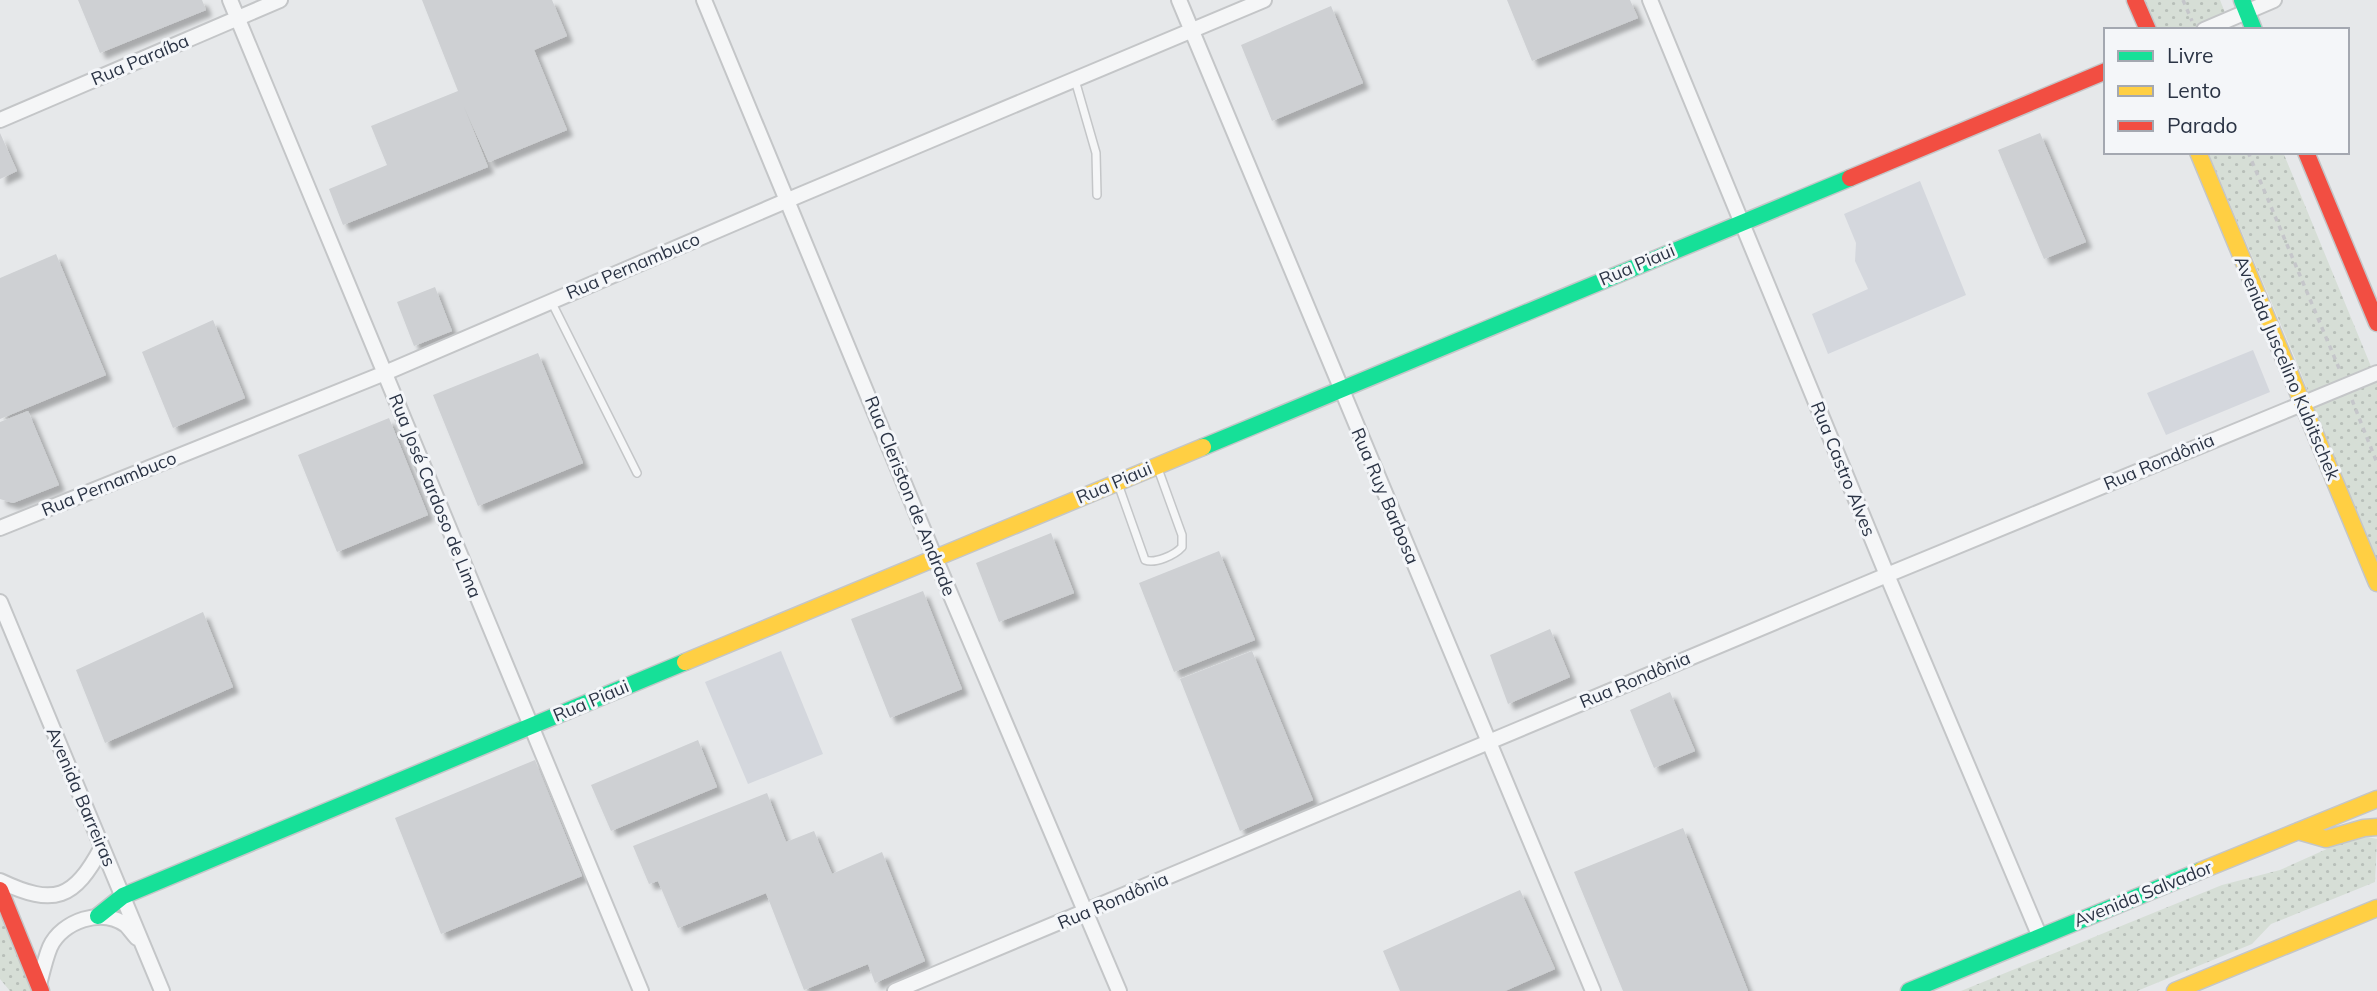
<svg xmlns="http://www.w3.org/2000/svg" width="2377" height="991" viewBox="0 0 2377 991" font-family="Mulish,sans-serif">
<defs>
<pattern id="park-dots" width="8" height="8" patternUnits="userSpaceOnUse" patternTransform="scale(1.75)"><rect width="8" height="8" fill="#d6ded6"/><path d="M2 2h.1M6 6h.1" fill="none" stroke="#b8bfb9" stroke-width="1.8" stroke-linecap="round"/></pattern>
<filter id="shadow"><feDropShadow dx="6" dy="6" stdDeviation="2" flood-color="#0004"/></filter>
</defs>
<rect width="100%" height="100%" fill="#e6e8ea"/>
<path fill="#d4d7dd" d="M1920,181l46,114 -138,59 -16,-40 56,-25 -13,-28 1,-18 -12,-29z
M2253,350l17,42 -104,43 -19,-42z
M781,651l42,103 -75,30 -43,-102z"/>
<path fill="url(#park-dots)" d="M2144,0h76l12,30h-75z
M2208,152h75l94,229v182l-3,-3 -79,-202z
M2358,835l19,4 -2,43 -104,42 -19,20 -115,47h-176l261,-106 58,-15z
M0,910l33,81h-23l-10,-12z"/>
<path fill="#ced0d3" filter="url(#shadow)" d="M78,0h124l4,10 -106,43z
M422,0h130l15,36 -33,14 33,80 -78,32 -25,-55 24,60 -145,58 -14,-36 58,-24 -16,-39 87,-35z
M1507,0h123l8,18 -106,43z
M1331,6l32,77 -91,38 -31,-76z
M0,133l17,38 -17,8z
M2040,133l46,109 -42,17 -46,-109z
M56,254l50,121 -106,44v-141z
M435,287l17,44 -38,15 -17,-44z
M213,320l32,78 -72,30 -31,-76z
M538,353l45,110 -105,43 -45,-111z
M28,411l31,74 -46,18 -13,-4v-77z
M389,418l39,97 -91,37 -39,-97z
M1051,533l23,60 -75,29 -23,-59z
M1219,551l36,89 -81,32 -35,-89z
M923,591l39,98 -72,29 -39,-99z
M203,612l30,75 -128,56 -29,-73z
M1550,629l20,48 -62,27 -18,-49z
M1252,651l61,149 -73,31 -60,-152z
M1670,692l25,59 -41,17 -24,-58z
M698,740l19,47 -106,44 -20,-46z
M535,760l47,116 -141,58 -46,-116z
M767,793l19,49 28,-11 18,43 50,-22 43,109 -50,22 -7,-19 -64,26 -38,-97 -88,35 -20,-47 -9,3 -16,-38z
M1683,828l44,110 21,53h-125l-49,-119z
M1520,890l35,79 -50,22h-105l-17,-40z"/>
<g fill="none" stroke-linecap="round" stroke-linejoin="round">
<g stroke="#c4c6c8" stroke-width="10">
<path id="lane" d="M1075,80l21,73 1,42
M551,301l86,172
M1118,484l27,76c10,4 30,-5 37,-13v-12l-25,-69"/>
</g>
<g stroke="#c4c6c8" stroke-width="18">
<path id="street" d="M230,0l411,991
M704,0l231,558 184,433
M1179,0l414,991
M1650,0l237,575 153,362
M2204,30l70,-30
M0,120l280,-120
M0,528l385,-155 403,-173 476,-200
M0,602l162,389
M0,881c55,26 74,18 102,-34
M39,985c3,-12 6,-26 11,-38 12,-26 52,-40 76,-22 4,4 7,9 11,13
M895,991l992,-416 490,-202"/>
</g>
<g stroke="#c4c6c8" stroke-width="19">
<path id="fast" d="M2242,0l12,30
M1203,447l647,-269
M98,916l25,-20 562,-234
M1909,991l291,-120"/>
</g>
<g stroke="#c4c6c8" stroke-width="19">
<path id="slow" d="M2198,152l179,431
M685,662l518,-215
M2298,831l28,8 38,-11 13,-1
M2200,871l177,-72
M2175,991l202,-83"/>
</g>
<g stroke="#c4c6c8" stroke-width="19">
<path id="jam" d="M2135,0l13,30
M2306,152l71,171
M1850,178l256,-107
M0,890l41,101"/>
</g>
<path stroke="#c5c6ca" stroke-width="3.5" stroke-dasharray="5 5" stroke-linecap="butt" d="M2183,0l9,21
M2248,152l93,221
M2352,400l25,63"/>
<use href="#lane" stroke="#f5f6f7" stroke-width="7"/>
<use href="#street" stroke="#f5f6f7" stroke-width="14"/>
<use href="#fast" stroke="#16e098" stroke-width="16"/>
<use href="#slow" stroke="#ffcf43" stroke-width="16"/>
<use href="#jam" stroke="#f24e42" stroke-width="16"/>
</g>
<g text-anchor="middle" stroke-width="6" stroke-linejoin="round" paint-order="stroke">
<g font-size="18" fill="#2b3445" stroke="#f4f6f9">
<text transform="translate(140 60) rotate(-23)" y="6">Rua Paraíba</text>
<text transform="translate(1637 265) rotate(-23)" y="6">Rua Piaui</text>
<text transform="translate(633 266) rotate(-23)" y="6">Rua Pernambuco</text>
<text transform="translate(2287 368) rotate(67)" y="6">Avenida Juscelino Kubitschek</text>
<text transform="translate(2159 462) rotate(-23)" y="6">Rua Rondônia</text>
<text transform="translate(1843 469) rotate(68)" y="6">Rua Castro Alves</text>
<text transform="translate(1114 483) rotate(-23)" y="6">Rua Piaui</text>
<text transform="translate(109 484) rotate(-22)" y="6">Rua Pernambuco</text>
<text transform="translate(435 496) rotate(68)" y="6">Rua José Cardoso de Lima</text>
<text transform="translate(910 496) rotate(68)" y="6">Rua Cleriston de Andrade</text>
<text transform="translate(1385 496) rotate(67)" y="6">Rua Ruy Barbosa</text>
<text transform="translate(1635 680) rotate(-23)" y="6">Rua Rondônia</text>
<text transform="translate(591 701) rotate(-23)" y="6">Rua Piaui</text>
<text transform="translate(81 797) rotate(67)" y="6">Avenida Barreiras</text>
<text transform="translate(2143 894) rotate(-22)" y="6">Avenida Salvador</text>
<text transform="translate(1113 901) rotate(-23)" y="6">Rua Rondônia</text>
</g>
</g>
<rect x="2104" y="28" width="245" height="126" fill="#f4f6f9" stroke="#a4a8b1" stroke-width="2"/>
<rect x="2118" y="51" width="35" height="10" fill="#16e098" stroke="#a4a8b1" stroke-width="2"/>
<text x="2167" y="63" font-size="21" fill="#2b3445">Livre</text>
<rect x="2118" y="86" width="35" height="10" fill="#ffcf43" stroke="#a4a8b1" stroke-width="2"/>
<text x="2167" y="98" font-size="21" fill="#2b3445">Lento</text>
<rect x="2118" y="121" width="35" height="10" fill="#f24e42" stroke="#a4a8b1" stroke-width="2"/>
<text x="2167" y="133" font-size="21" fill="#2b3445">Parado</text>
</svg>
